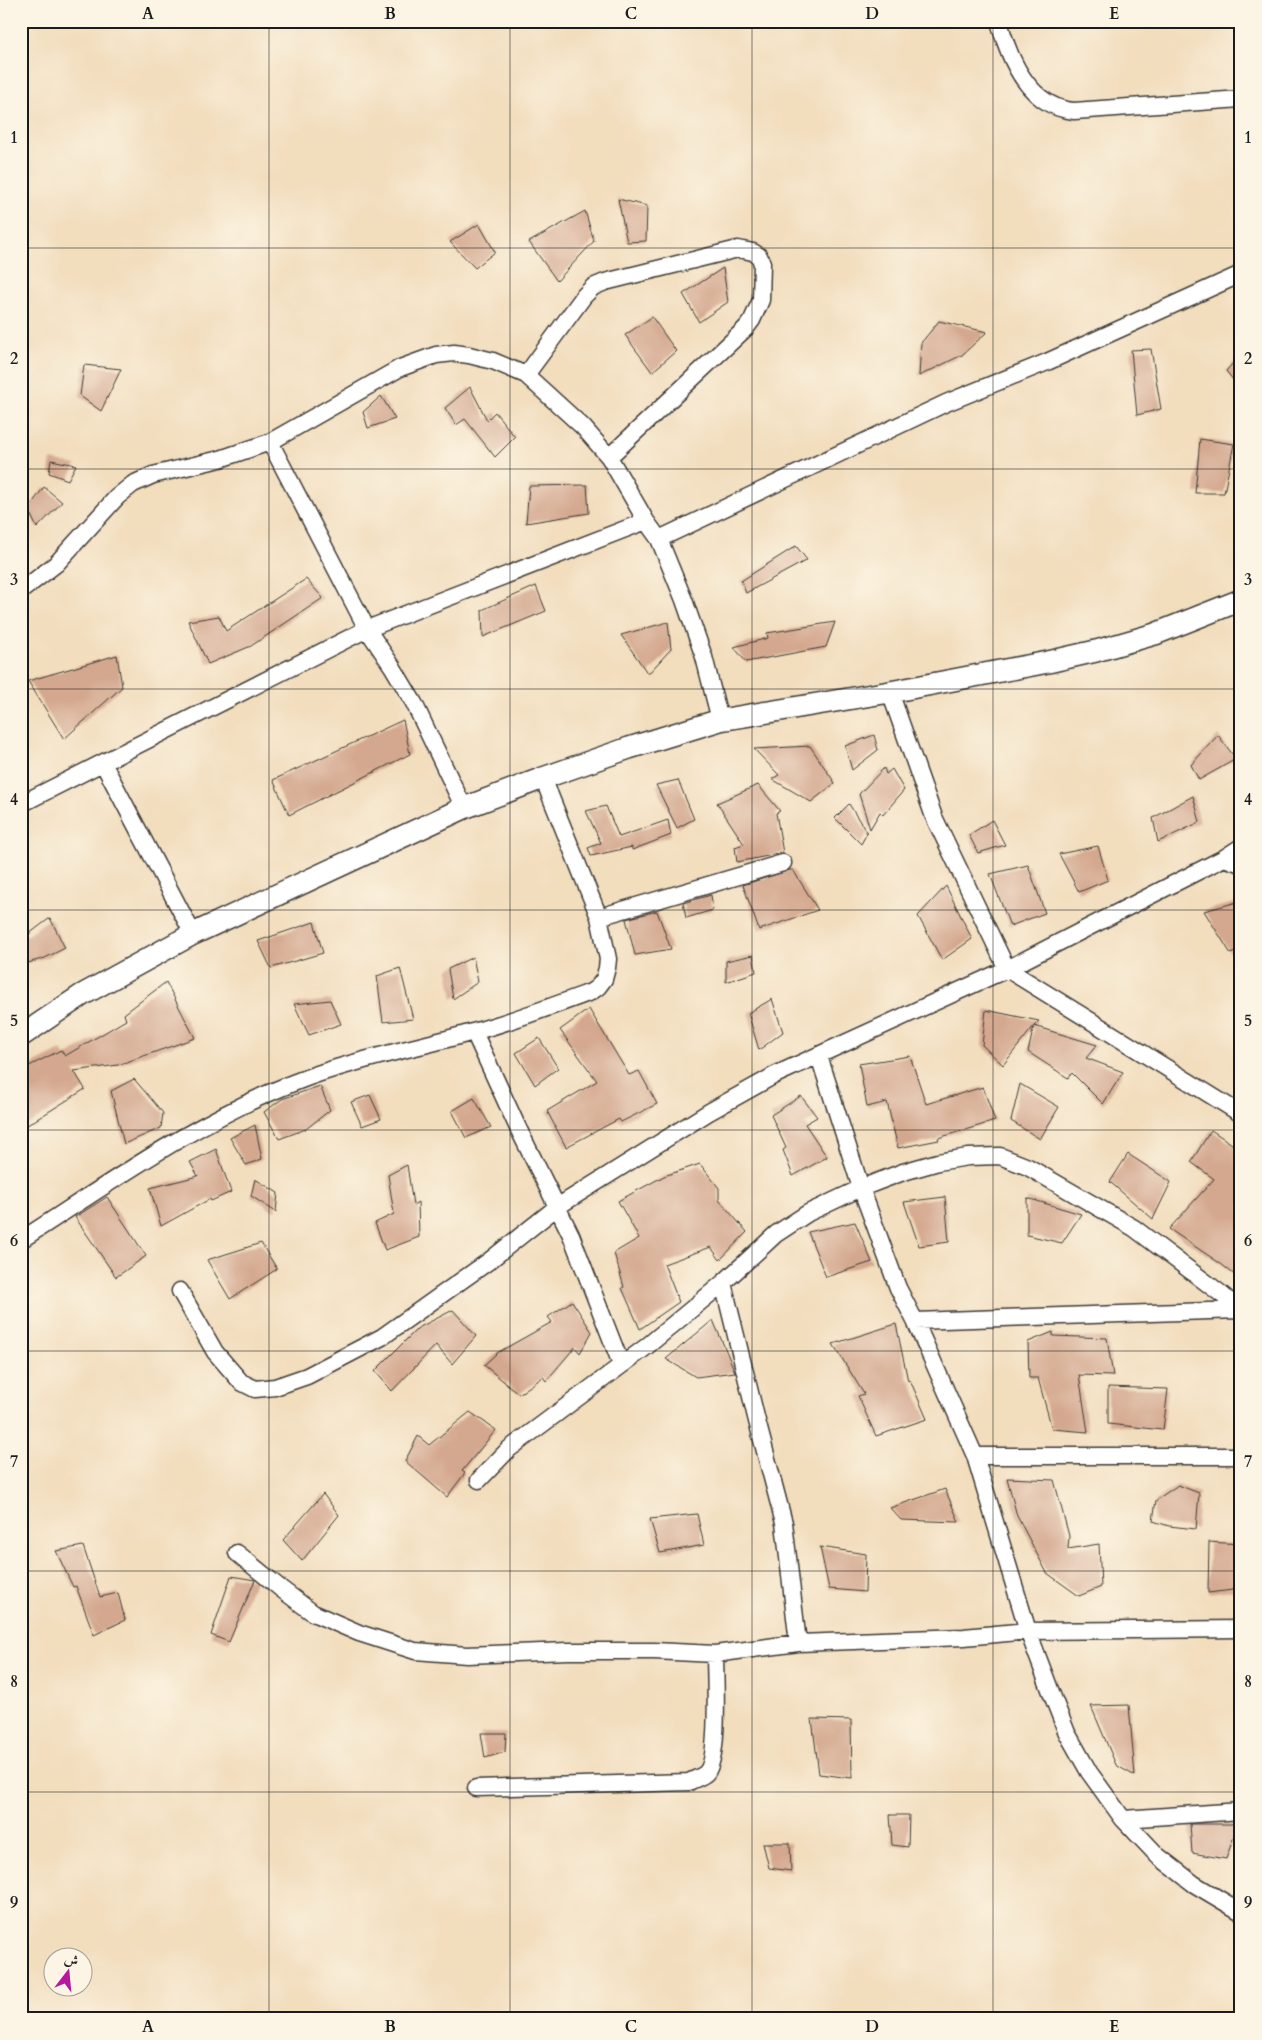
<svg xmlns="http://www.w3.org/2000/svg" width="1262" height="2040" viewBox="0 0 1262 2040" font-family="Cardo,Amiri,serif">
<rect width="100%" height="100%" fill="#fcf5e5"/>
<filter id="ink" filterUnits="userSpaceOnUse"><feTurbulence type="fractalNoise" baseFrequency=".02" numOctaves="2"/><feDisplacementMap in="SourceGraphic" scale="10" xChannelSelector="R" yChannelSelector="G"/><feConvolveMatrix kernelMatrix="1 2 1 2 8 2 1 2 1" color-interpolation-filters="sRGB"/></filter>
<filter id="wash" filterUnits="userSpaceOnUse"><feTurbulence type="fractalNoise" baseFrequency=".0096" numOctaves="4" result="noise"/><feDisplacementMap in="SourceGraphic" scale="20" xChannelSelector="R" yChannelSelector="G"/><feGaussianBlur stdDeviation="1.12" result="paint"/><feColorMatrix in="noise" values="0 0 0 0 0 0 0 0 0 0 0 0 0 0 0 0 0 1.4 0 .05"/><feComposite in="paint" operator="in"/></filter>
<g filter="url(#wash)">
<rect width="100%" height="100%" fill="#f2ddbd"/>
<g id="blocks">
<path fill="#d4a88f" d="M618,199l29,7 -1,35 -19,1z
M585,211l9,30 -37,40 -28,-39z
M479,224l16,28 -20,16 -25,-26z
M723,268l5,34 -29,20 -16,-28z
M652,317l24,34 -24,21 -27,-37z
M939,321l48,11 -25,23 -43,21 2,-33z
M1151,349l10,60 -24,6 -6,-65z
M1241,354v36l-15,-19z
M84,365l37,4 -20,42 -21,-15z
M470,387l17,33 8,-8 20,25 -20,20 -30,-38 -9,6 -11,-17z
M381,396l14,23 -27,9 -5,-16z
M1200,439l34,5 -10,49h-29z
M51,460l25,5 -8,15 -19,-7z
M587,485l2,28 -63,10 3,-37z
M44,487l18,15 -25,26 -9,-19z
M796,546l11,14 -61,33 -5,-12z
M306,579l17,19 -72,48 -43,18 -20,-43 31,-5 7,15z
M536,586l10,25 -63,26 -1,-27z
M668,622l3,27 -23,25 -27,-39z
M835,622l-9,25 -80,15 -12,-15 34,-9 -1,-5z
M117,655l5,32 -58,52 -36,-58z
M403,720l7,34 -121,61 -16,-35z
M874,735l4,15 -26,20 -7,-24z
M1218,735l18,24 -37,21 -8,-15z
M810,746l25,37 -24,19 -39,-23 7,-4 -25,-26z
M884,768l2,6 6,-5 12,21 -21,25 -3,-3 -10,17 -11,-35z
M678,780l16,39 -17,9 -21,-43z
M758,785l22,26 -4,2 7,40 -46,9 -2,-15 9,-3 -27,-41z
M1193,796l7,26 -42,20 -5,-24z
M849,804l18,29 -6,11 -26,-26z
M606,806l13,31 49,-17 3,15 -39,15v-3l-41,9 -3,-8 13,-5 -15,-32z
M992,820l13,25 -27,8 -9,-18z
M1098,846l10,34 -29,12 -20,-38z
M1028,865l17,48 -35,13 -20,-52z
M790,870h3l25,40 -59,20 -16,-45z
M946,886l26,53 -30,21 -24,-44z
M711,895l2,15 -27,8 -3,-15z
M1241,901v47l-10,6 -27,-43z
M657,911l14,38 -36,6 -9,-36z
M50,918l15,30 -20,10 -24,7v-25z
M314,922l9,31 -52,15 -13,-27z
M753,955l3,17 -30,10v-21z
M473,957l5,25 -25,17 -5,-30z
M400,968l13,51 -30,3 -6,-46z
M166,982l29,56 -77,27 -44,6 11,18 -64,40v-59l40,-20 4,6 61,-36 -2,-6z
M772,999l11,33 -24,18 -11,-37z
M330,1000l11,24 -32,11 -15,-31z
M589,1009l40,66 10,-4 18,33 -36,18 -2,-3 -53,28 -19,-36 50,-30 -37,-51z
M986,1010l53,11 -5,5 63,19 -11,13 37,14 -20,32 -31,-31 -4,5 -40,-26 6,-26 -31,39 -21,-20z
M539,1038l19,30 -23,17 -19,-32z
M910,1056l16,48 57,-17 12,34 -57,17 1,2 -41,8 -11,-46 -20,5 -8,-43z
M134,1079l29,34 -2,15 -37,16 -13,-53z
M1020,1084l39,23 -19,32 -29,-18z
M320,1086l10,24 -24,19 -27,10 -15,-27 18,-13z
M370,1095l11,24 -19,7 -11,-24z
M801,1096l16,21 -12,7 22,33 -34,19 -10,-26 3,-2 -15,-33z
M474,1098l17,29 -25,11 -14,-27z
M255,1125l7,34 -16,6 -16,-27z
M1211,1130l30,20v130l-20,-16 -52,-35 45,-50 -23,-17z
M216,1149l15,43 -20,9 -1,-2 -49,27 -11,-38 48,-12 -8,-14z
M1128,1154l43,28 -18,37 -43,-37z
M700,1164l19,24v12l28,32 -27,28 -9,-13 -47,17 15,38 -39,27 -18,-41 2,-1 -10,-34 25,-15 -21,-37 46,-25z
M407,1165l6,40 5,-3 1,35 -34,13 -10,-27 19,-9 -6,-39z
M255,1179l23,14 -2,19 -25,-16z
M107,1197l39,59 -30,21 -41,-60z
M945,1197l4,45 -30,4 -15,-44z
M1027,1198l54,16 -19,29 -35,-8z
M855,1222l17,40 -46,15 -18,-45z
M261,1243l16,26 -47,30 -23,-39z
M572,1301l20,31 -12,21 -5,-6 -29,34 -3,-4 -24,17 -35,-29 13,-12 55,-31 -4,-5z
M453,1310l23,26 -24,28 -16,-19 -44,46 -17,-20 43,-43z
M713,1320l22,52 -39,5 -30,-18z
M896,1324l12,57 2,-1 17,39 -51,17 -18,-40 6,-2 -31,-50z
M1053,1332v4l54,2 6,38 -34,-1 9,57 -36,-3 -14,-51h-9l-1,-36z
M1108,1387l60,2 -5,41 -55,-6z
M470,1412l26,18 -34,41 3,2 -18,24 -42,-36 13,-25 11,9z
M1007,1478l47,2 15,56 -1,13 31,-5 2,43 -22,9 -32,-23 -30,-57z
M1178,1485l21,8 -3,36 -27,-3 -16,-5 3,-21z
M945,1489l14,33 -58,-2 -11,-12z
M323,1494l16,21 -37,46 -19,-21z
M697,1514l7,31 -44,8 -10,-34z
M1209,1542l32,2v45l-33,4z
M83,1546l17,51 18,-4 7,27 -31,15 -18,-49 -3,1 -17,-36z
M820,1547l46,7 -1,38 -36,-3z
M231,1576l24,4 -26,62 -18,-7z
M1129,1705l6,71 -19,-11 -25,-59z
M812,1719l39,1 1,58 -33,-4z
M481,1733h25l-1,19 -20,6z
M890,1815h19l-1,32 -16,-2z
M1190,1824h48l-12,35 -34,-6z
M763,1843h27l1,28 -22,-3z"/>
</g>
</g>
<g filter="url(#ink)">
<use href="#blocks" fill-opacity="0" stroke="#3c3934" stroke-width="1"/>
<g fill="none" stroke-linecap="round" stroke-linejoin="round">
<g stroke="#3c3934" stroke-width="19">
<path id="minor" d="M999,21c10,38 30,86 75,90l167,-12
M526,375l58,-79 9,-9 12,-5 133,-33 15,3 6,4 3,7 -1,37 -9,20 -6,8 -137,129
M270,442l97,187 25,37 22,37 50,105
M659,539l287,-136 101,-41 194,-88
M21,591l35,-27 61,-67 16,-13 20,-9 67,-16 50,-17 130,-74 36,-13 18,-2 15,2 24,6 33,14 57,52 26,30 37,64 13,18 25,61 20,57 16,63
M890,692l44,125 73,152 234,145
M103,763l90,171
M21,804l346,-175 279,-108
M1224,858l17,6
M599,917l184,-54
M474,1032l44,96 53,107 50,129
M819,1056l42,132 37,100 17,33 60,135 53,175 26,69 13,33 22,39 34,47 118,-8
M21,1240c92,-59 182,-124 285,-162 55,-20 111,-30 167,-46 40,-11 80,-26 118,-40l7,-5 6,-8 3,-11 1,-9 -9,-42 -56,-139
M723,1283l34,138 27,102 14,120
M180,1291l35,61 26,30 14,7 20,-2 32,-11 75,-39 107,-76 68,-54 152,-95 66,-37 232,-106 217,-111 17,-11
M915,1321l324,-11
M975,1456h266
M479,1480l30,-31 137,-102 77,-64 53,-49 32,-21 53,-25 42,-16 35,-10 30,-5 32,-1 28,11 106,61 86,65 21,18
M237,1553l43,35 33,25 46,20 56,18 52,4 101,-4h86l61,3
M476,1788l213,-6c5,-3 13,-5 17,-9 14,-14 9,-97 9,-119l83,-11 166,-6 64,-6 213,-2
M1123,1819l35,37 36,28 47,28"/>
</g>
<g stroke="#3c3934" stroke-width="24">
<path id="major" d="M21,1036l61,-41 111,-61 271,-126 79,-30 86,-30 91,-28 170,-28 158,-30 48,-11 59,-17 86,-34"/>
</g>
<use href="#minor" stroke="#fff" stroke-width="16"/>
<use href="#major" stroke="#fff" stroke-width="21"/>
</g>
</g>
<path fill="none" stroke="#1c1c1c" stroke-width="1" stroke-opacity="0.55" d="M269,21v1998M510,21v1998M752,21v1998M993,21v1998M21,248h1220M21,469h1220M21,689h1220M21,910h1220M21,1130h1220M21,1351h1220M21,1571h1220M21,1792h1220"/>
<rect width="1262" height="2040" fill="none" stroke="#fcf5e5" stroke-width="55"/>
<g transform="translate(68 1972) rotate(16)"><circle r="24" fill="#fcf5e5" stroke="#a29e95"/>
<path d="M0-4L9 19L0 12L-9 19Z" fill="#b5179e"/>
<text y="-8" font-size="14" font-weight="bold" text-anchor="middle" fill="#1c1c1c">ش</text>
</g>
<rect x="28" y="28" width="1206" height="1984" fill="none" stroke="#1c1c1c" stroke-width="2"/>
<g font-size="16" text-anchor="middle" font-weight="bold" fill="#1c1c1c">
<text x="148" y="19">A</text>
<text x="390" y="19">B</text>
<text x="631" y="19">C</text>
<text x="872" y="19">D</text>
<text x="1114" y="19">E</text>
<text x="14" y="143">1</text>
<text x="1248" y="143">1</text>
<text x="14" y="364">2</text>
<text x="1248" y="364">2</text>
<text x="14" y="585">3</text>
<text x="1248" y="585">3</text>
<text x="14" y="805">4</text>
<text x="1248" y="805">4</text>
<text x="14" y="1026">5</text>
<text x="1248" y="1026">5</text>
<text x="14" y="1246">6</text>
<text x="1248" y="1246">6</text>
<text x="14" y="1467">7</text>
<text x="1248" y="1467">7</text>
<text x="14" y="1687">8</text>
<text x="1248" y="1687">8</text>
<text x="14" y="1908">9</text>
<text x="1248" y="1908">9</text>
<text x="148" y="2032">A</text>
<text x="390" y="2032">B</text>
<text x="631" y="2032">C</text>
<text x="872" y="2032">D</text>
<text x="1114" y="2032">E</text>
</g>
</svg>
